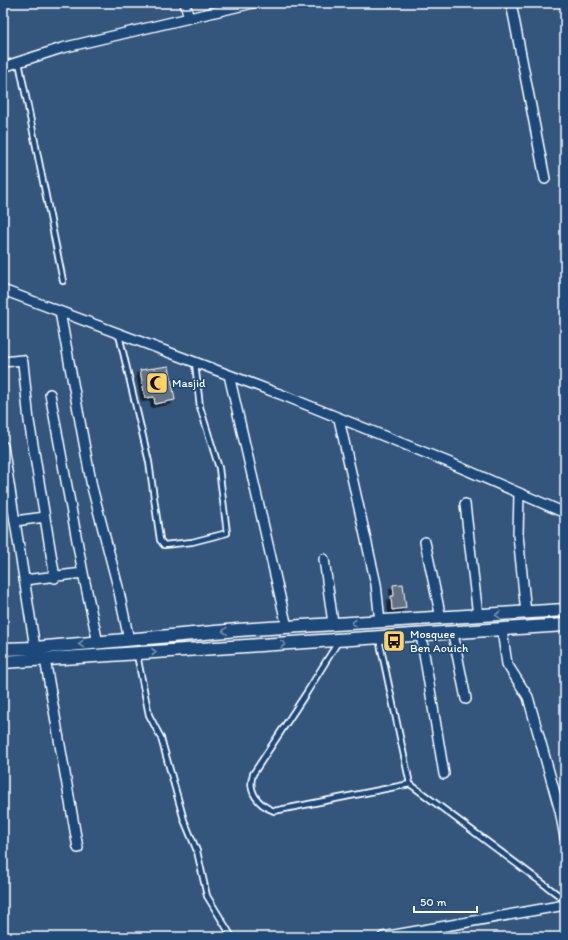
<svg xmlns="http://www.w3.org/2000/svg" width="568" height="940" viewBox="0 0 568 940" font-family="Itim,sans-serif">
<defs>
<filter id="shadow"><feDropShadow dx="-3.5" dy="3.5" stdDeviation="0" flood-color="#0009"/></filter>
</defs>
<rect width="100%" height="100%" fill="#34567d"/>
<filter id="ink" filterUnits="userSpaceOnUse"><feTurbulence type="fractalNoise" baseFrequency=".025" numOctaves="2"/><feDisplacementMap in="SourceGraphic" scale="8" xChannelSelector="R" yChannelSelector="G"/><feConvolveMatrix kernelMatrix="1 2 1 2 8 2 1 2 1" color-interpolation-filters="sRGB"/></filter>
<g filter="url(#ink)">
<path fill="#647283" stroke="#fff" filter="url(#shadow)" d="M169,366l6,34 -20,4 -1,-7 -9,1 -5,-28z
M403,584l3,24 -14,2 -1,-14h3l-1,-11z"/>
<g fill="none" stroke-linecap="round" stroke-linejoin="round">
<g stroke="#fff" stroke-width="8">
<path id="lane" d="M19,62l44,219
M119,335l30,127 11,78 4,5 28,-3 35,-9 -8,-65 -19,-61 -5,-44
M379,639l31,145 155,116
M338,642l-31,50 -54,82c-6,17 5,31 21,37l136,-27
M137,655l12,60 12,23 23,82 13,31 10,45 25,41"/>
</g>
<g stroke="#fff" stroke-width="12">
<path id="street" d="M185,3l4,15
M511,3l34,176
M3,67l59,-19 191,-45
M3,290l282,106 163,66 117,51
M60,312l32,175 26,100 11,53
M3,362l19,-2 1,3 6,58 26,157
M229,375l58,252
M50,394l33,179
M339,419l37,165 4,38
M3,446l33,208
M519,494l-1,41 8,78
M465,504l13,112
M15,521l30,-4
M425,542l16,76
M324,559l9,64
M24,580l59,-7 15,70
M502,630l5,34 21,33 32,114 5,27
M453,634l13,65
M421,635l23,139
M45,659l33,189
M383,937l182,-32"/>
</g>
<g stroke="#fff" stroke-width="15">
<path id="secondary" d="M3,649l32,-1 203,-18 327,-20
M3,662l562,-37"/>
</g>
<use href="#lane" stroke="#1f4a7a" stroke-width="4.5"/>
<use href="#street" stroke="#1f4a7a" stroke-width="9"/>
<use href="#secondary" stroke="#1f4a7a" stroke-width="12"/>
</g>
<defs><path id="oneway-chevron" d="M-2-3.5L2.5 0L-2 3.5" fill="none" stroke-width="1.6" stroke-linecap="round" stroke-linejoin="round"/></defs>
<g stroke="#7992af">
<use href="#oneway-chevron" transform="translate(498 615) rotate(177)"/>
<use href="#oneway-chevron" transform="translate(354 623) rotate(178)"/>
<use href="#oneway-chevron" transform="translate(225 631) rotate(175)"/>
<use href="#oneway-chevron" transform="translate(81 644) rotate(175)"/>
<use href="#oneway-chevron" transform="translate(283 644) rotate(-4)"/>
<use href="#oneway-chevron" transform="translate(154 652) rotate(-4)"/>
</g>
</g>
<defs>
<g id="mosque-square" transform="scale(1.15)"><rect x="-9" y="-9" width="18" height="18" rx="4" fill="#ffd166" stroke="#1f4a7a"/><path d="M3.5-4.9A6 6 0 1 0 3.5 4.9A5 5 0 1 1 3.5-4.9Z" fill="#111"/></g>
<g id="bus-square" transform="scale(1.15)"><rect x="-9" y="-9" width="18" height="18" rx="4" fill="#ffd166" stroke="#1f4a7a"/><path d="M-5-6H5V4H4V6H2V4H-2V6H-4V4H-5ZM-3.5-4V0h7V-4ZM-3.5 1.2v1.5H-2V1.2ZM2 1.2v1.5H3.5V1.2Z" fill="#111"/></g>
</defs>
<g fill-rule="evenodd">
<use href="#mosque-square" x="157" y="383"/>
<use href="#bus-square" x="394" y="641"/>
</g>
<g text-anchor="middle" stroke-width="3.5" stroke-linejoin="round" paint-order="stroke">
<g font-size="12" fill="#fff" stroke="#1f4a7a" text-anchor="start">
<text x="172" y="387">Masjid</text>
<text x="410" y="638">Mosquee<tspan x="410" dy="14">Ben Aouich</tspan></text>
</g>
</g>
<rect width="568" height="940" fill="none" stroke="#1f4a7a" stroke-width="16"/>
<rect x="8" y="8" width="552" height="924" fill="none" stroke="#fff" stroke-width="1.5" filter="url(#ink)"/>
<path d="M414 906v6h63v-6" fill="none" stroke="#ffffff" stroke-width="2"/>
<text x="420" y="906" font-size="12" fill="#ffffff" stroke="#1f4a7a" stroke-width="3" paint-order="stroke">50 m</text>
</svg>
